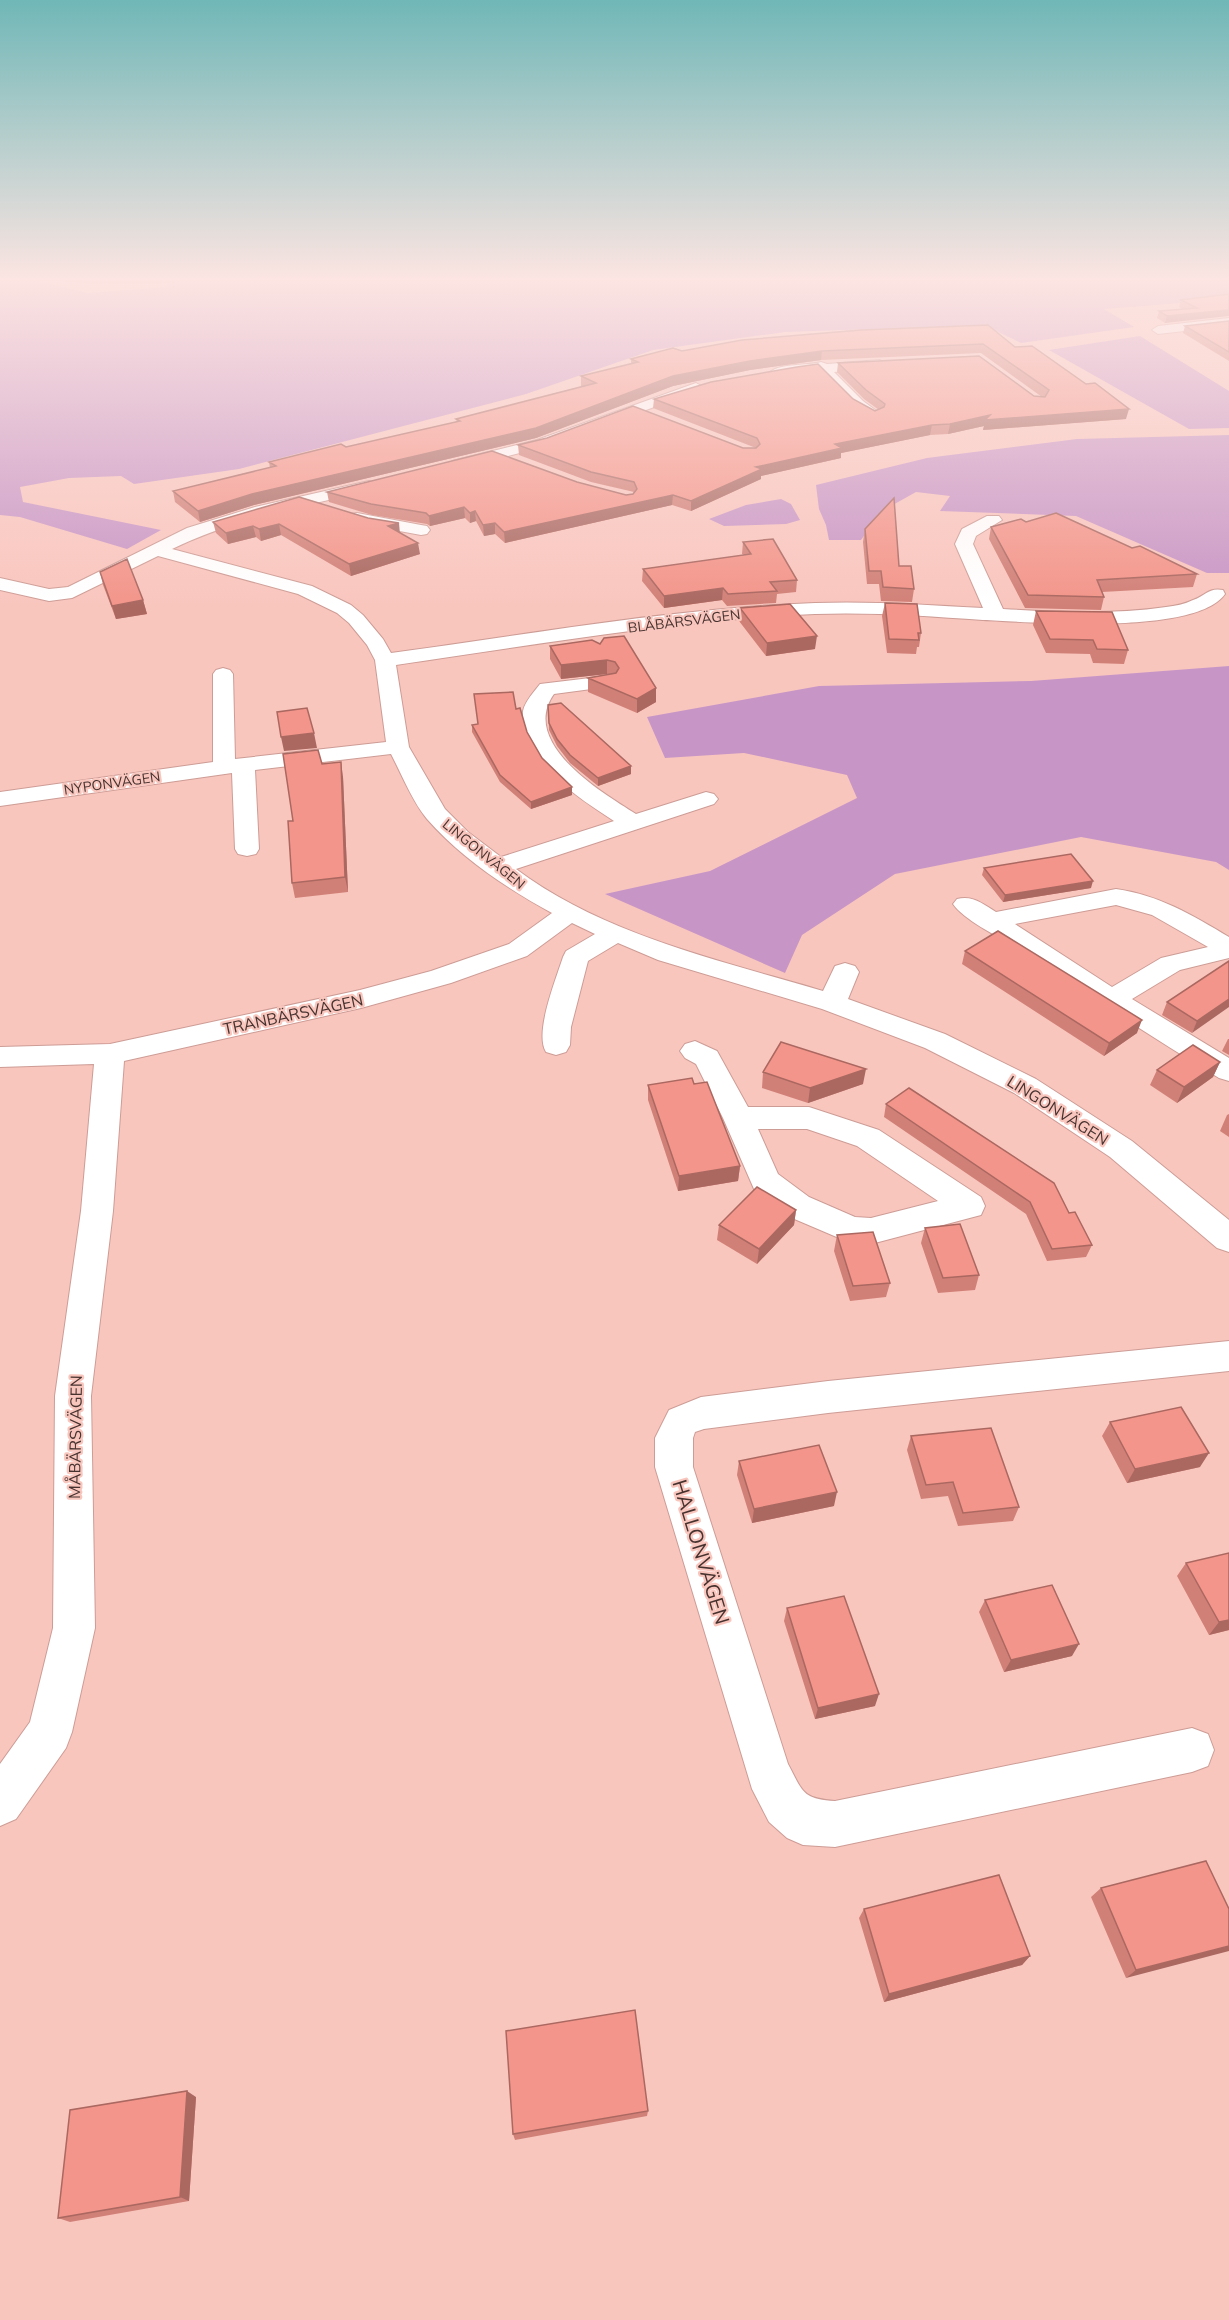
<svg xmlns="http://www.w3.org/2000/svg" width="1229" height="2320" viewBox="0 0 1229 2320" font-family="Mulish,sans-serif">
<rect width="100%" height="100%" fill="#f9c6be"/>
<path fill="#c896c6" d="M0,281h39l49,12 78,-6 3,-6h1060v18l-125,10 30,18 -113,16 -37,-18 -199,7 -132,18 -127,44 -287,75 -105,15 -13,-8 -52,2 -49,9 3,15 138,28 -34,19 -107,-32 -20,-2z
M1140,336l89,55v37l-40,1 -140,-79z
M1229,435v138h-22l-131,-57 -136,-5 10,-15 -34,-4 -34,19 -21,29h-32l-3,-15 -7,-16 -3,-24 111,-27 150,-19z
M781,499l10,5 9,16 -14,4 -62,2 -15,-7 37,-14z
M1229,666v204l-13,-8 -135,-25 -186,37 -93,61 -17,38 -180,-79 105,-23 147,-73 -10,-23 -103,-22 -79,5 -18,-41 172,-31 212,-5z"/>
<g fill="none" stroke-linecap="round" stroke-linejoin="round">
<g stroke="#cd9c95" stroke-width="2">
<path id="street" d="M1229,318v8l-71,8 -6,-4 6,-4z
M880,360l7,4 -2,3 -51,5 29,29 19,14 -7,4 -22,-12 -33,-34 -43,3 -7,-4c11,-9 37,-6 51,-10l6,2z
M696,383l7,4 -2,3 -154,56 -89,23 -8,-5 2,-3 85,-21z
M369,481l6,2 2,3 -2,3c-69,17 -139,29 -203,60l140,37 39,19 12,10 20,24 8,14c141,-19 282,-45 424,-50 56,-2 112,2 168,5l-28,-64 7,-15 25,-13h12l3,4 -26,16 -3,8 30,65c54,3 109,6 163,-2 9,-1 19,-3 27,-7 12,-4 16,-13 30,-10l2,4c-29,42 -194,28 -242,26 -56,-4 -112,-8 -168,-6 -140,6 -280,31 -419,51l13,82 36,62 23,23 33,25 113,-36c-34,-22 -68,-44 -85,-83 -3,-8 -7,-18 -6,-27 2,-10 11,-19 17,-27l67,-8 7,2 3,4 -3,4 -60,8c-35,49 47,98 82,120l70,-22 8,2 4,5 -4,5 -198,65c88,66 203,91 307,122l12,-25 10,-3 10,3 4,6 -11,27 97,35 91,45 96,62 97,79v32l-12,-4 -107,-91 -96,-64 -89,-45 -103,-39 -164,-49 -40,-17 -30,18 -17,66 -1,18 -4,7 -10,3 -10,-3c-12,-19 10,-73 17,-95l3,-6 29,-17 -23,-11 -45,33 -76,27 -90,25 -237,53 -11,150 -22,185 4,232 -23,104 -6,16 -50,71 -16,7v-62l30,-42 23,-94 2,-232 26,-185 13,-147 -94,3v-20l110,-3 250,-54 71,-19 78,-27 43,-31c-44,-24 -91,-55 -125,-94 -15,-18 -25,-44 -36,-65l-136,16 4,79 -3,5 -9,2 -9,-2 -3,-5 -3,-76 -232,33v-14l213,-30v-88l3,-4 7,-2 7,2 3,4 2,85 151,-17 -11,-82 -8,-15 -18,-22 -12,-10 -39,-19 -140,-38 -86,42 -23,3 -49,-11v-12l49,11 19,-2 119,-59 68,-21z
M357,513l64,12 6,1 3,4 -3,4 -6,1 -70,-13 -3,-4 3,-4z
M1116,889c43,6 76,26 113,48v21l-49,12 -48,29 97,59v23l-10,-3c-70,-43 -138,-87 -206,-132 -17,-11 -49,-26 -60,-42l4,-5c16,-4 26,5 39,13zM1116,905l36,10 56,32 -47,11 -49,29 -97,-63z
M695,1041l22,10 31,56h61l70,23 102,67 4,9 -4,9 -110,29 -32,-6 -54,-23 -31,-26 -31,-71 -27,-54 -11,-6 -5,-7 5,-7zM758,1129h49l50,17 81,55 -67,17 -16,-1 -46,-20 -31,-23z
M1229,1341v30l-401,42 -124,16 -9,3 -2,6v29l95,297c15,28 14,35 47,37l357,-73 16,6 6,16 -6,16 -16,6 -357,75 -32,-2 -16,-7 -18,-16 -17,-33 -97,-322v-29l14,-28 32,-13 127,-16z"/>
</g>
<use href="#street" fill="#fff" fill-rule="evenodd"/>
</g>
<path fill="#d18077" d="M60,281h115v2l-81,1z
M1229,294l-64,29 -8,-5 2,-7 23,-2 -3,-2 2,-7z
M1229,321v40l-46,-28 2,-7z
M861,330l154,17 111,72 -143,11 1,-4 -36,8 -18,1 -89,18v5l-80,18v3l-70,32 -19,-6 -167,38 -10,-9 -11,2 -8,-15 -6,2 -5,-5 -35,8 -3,-2 -55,-9 -43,-13 -2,-10 250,-10 49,13 7,-1 1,-2 -43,-10 -72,-27 -1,-10 238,3 -103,-40 1,-9h199l22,12 4,-1 -15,-11 -27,-27 1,-9 196,33 8,1 -61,-44 -160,7 -71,10 -77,16 -137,52 -282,67 -54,17 -25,-20 -2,-11 97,-23 -1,-6 77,-15 111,-25 -1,-3 127,-33h-2v-10l50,-12v-5l51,-8z
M299,497l101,35 20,22 -69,22 -70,-41 -20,6 -5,-4 -28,7 -12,-11 -3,-11z
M1026,522l106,26 65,26 -4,13 -91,5 2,5 -3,13 -76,-2 -36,-69 2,-12z
M865,529l34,37 15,23 -2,13 -31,-1 -2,-17h-12l-4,-42z
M743,542l54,38 -1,12 -19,2 -1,9 -49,3 -5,-6 -58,8 -22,-27 1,-12 101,-14 -2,-1z
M100,572l43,28 4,14 -31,5 -13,-34z
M885,603l36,30 -2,14h-2l-1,7 -29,-1 -5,-37z
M740,608l75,41 -49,7 -27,-35z
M1036,611l92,39 -4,14 -31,-1 -3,-9 -44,-1 -13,-28z
M592,640l64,62 -19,11 -49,-21v-14l21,-4h-2l-46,5 -11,-20v-13z
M548,705l83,61v8l-33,12 -28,-23 -13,-17 -8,-16z
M516,709l11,23 15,26 30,37 -41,14 -31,-27 -28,-50v-7l6,-1z
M322,764l21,13 5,115 -53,6 -3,-15 1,-62z
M984,868l107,20 -88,14 -21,-27z
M965,951l172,82 -33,23 -142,-92z
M1227,962l-35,71 -30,-18 5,-13z
M1228,1039h1v16l-7,-4z
M1220,1062l-7,15 -36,26 -27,-18 7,-15z
M763,1072l100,12 -55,19 -46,-15z
M694,1084l46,82 -2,15 -60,10 -30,-91v-15z
M886,1104l183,109 23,32 -6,12 -39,4 -21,-47 -142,-97z
M1229,1114v23l-9,-6 7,-16z
M796,1210l-2,15 -37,39 -40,-24 2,-15z
M925,1228l54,47 -4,15 -37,3 -17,-50z
M837,1235l53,48 -4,14 -36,4 -16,-50z
M1110,1422l90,45 -73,16 -25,-47z
M911,1436l108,71 -6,14 -55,5 -10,-30 -27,3 -14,-49z
M739,1461l95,45 -82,17 -15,-48z
M1186,1563l43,67 -20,5 -32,-59z
M985,1600l87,56 -68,16 -25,-60z
M787,1608l88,98 -60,13 -31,-98z
M1101,1888l128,21 -103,69 -35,-81z
M864,1909l166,47 -8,9 -138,37 -25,-84z
M196,2097l-7,104 -119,21 -12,-4z
M648,2111l-1,5 -132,24 -2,-6z"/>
<path fill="#aa6861" d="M1229,310v6l-64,7 2,-7z
M822,351l-1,9 -71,10 -77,16 -137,52 -282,67 -54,17 -2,-11 54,-17 421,-118 77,-15z
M1129,409l-3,10 -143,11 1,-4 -36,8 2,-10 40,-9z
M932,425l-2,10 -89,18v5l-80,18v3l-70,32v-10l65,-34 79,-23z
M673,495l-1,10 -167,38 -1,-11z
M464,507l1,11 -35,8 -1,-10z
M475,511l1,10 -6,2v-10z
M399,523l1,11 -12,-8z
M495,523v11l-11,2 -1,-11z
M279,524l2,11 -20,6 -2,-12z
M253,526l3,11 -28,7 -2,-11z
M418,543l2,11 -69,22 -2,-12z
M723,588l-1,12 -58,8v-12z
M143,600l4,14 -31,5 -4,-13z
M817,636l-2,13 -49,7 1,-13z
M607,660v14l-46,5v-14z
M656,688v14l-19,11v-14z
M314,733l3,15 -33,3 -3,-14z
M341,762l2,15 5,115 -3,-15z
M631,766v8l-33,12v-8z
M572,787v8l-41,14v-7z
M1093,881l-2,7 -88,14 2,-7z
M1229,999v8l-37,26 5,-12z
M1142,1020l-5,13 -33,23 5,-13z
M1220,1062l-7,15 -36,26 7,-16z
M866,1069l-3,15 -55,19 2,-15z
M740,1166l-2,15 -60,10 1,-15z
M796,1210l-2,15 -37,39 2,-15z
M1209,1453l-9,14 -73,16 8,-14z
M837,1492l-3,14 -82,17 2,-14z
M1229,1620v10l-20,5 10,-13z
M1079,1644l-7,12 -68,16 7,-12z
M879,1694l-4,12 -60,13 3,-11z
M1229,1946v5l-103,27 10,-8z
M1030,1956l-8,9 -138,37 5,-8z
M187,2091l9,6 -7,104 -9,-4z"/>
<path fill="#f3958a" stroke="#aa6861" stroke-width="1.5" d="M1229,294v16l-62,6 -8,-5 38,-3 -16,-8z
M1229,321v31l-44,-26z
M988,325l27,22 17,-1 54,38 9,-1 34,26 -144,11 5,-5 -40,9 -18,1 -97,19 7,4 -86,19 6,2 -71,32 -18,-6 -169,37 -9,-9 -12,2 -8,-14 -5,2 -6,-6 -35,9 -3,-3 -55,-9 -44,-12 165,-41 85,31 49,13 7,-1 4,-5 -3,-7 -43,-10 -73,-27 29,-7 86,-32 110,42h13l4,-4 -3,-6 -103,-39 57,-17 86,-15 21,-3 35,35 22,12 9,-4 1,-3 -19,-14 -28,-27 141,-7 55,40 11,1 4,-7 -66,-46 -161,7 -72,10 -77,15 -137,52 -284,66 -54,17 -25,-20 103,-25 -7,-4 72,-18 5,3 114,-26 -4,-2 140,-36 -15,-7 57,-14 -7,-3 42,-11 9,3 60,-11 119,-10z
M299,497l69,21 31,5 -11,3 30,17 -69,21 -70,-40 -20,5 -6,-3 -27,7 -13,-11z
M894,498l5,68h12l3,23 -31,-2 -2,-16h-12l-4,-42z
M1056,513l76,35 8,-2 57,28 -100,6 7,17 -76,-2 -37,-68 30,-8 5,3z
M773,539l24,41 -27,2 7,9 -49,3 -5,-6 -59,8 -21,-27 108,-15 -8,-12z
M127,559l16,41 -31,6 -12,-34z
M885,603l32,1 4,29h-3l1,7 -30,-1z
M790,604l27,32 -50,7 -27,-35z
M1036,611l76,1 16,38 -31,-1 -4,-9 -43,-1z
M624,636l32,52 -19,11 -49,-21 28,-5 3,-5 -4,-6 -8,-2 -46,5 -11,-19 42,-6 8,4 4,-6z
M513,692l3,17 4,-1 7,24 15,26 30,29 -41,15 -31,-27 -28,-50 6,-1 -4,-30z
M561,703l70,63 -33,12 -28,-23 -13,-16 -8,-16 -1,-18z
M307,708l7,25 -33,4 -4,-25z
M318,750l4,14 19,-2 4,115 -53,6 -4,-62h5l-10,-67z
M1071,854l22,27 -88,14 -21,-27z
M998,931l144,89 -33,23 -144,-92z
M1229,961v38l-32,22 -30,-19z
M781,1042l85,27 -56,19 -47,-16z
M1193,1045l27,17 -36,25 -27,-17z
M692,1078l2,6 13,-2 33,84 -61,10 -31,-91z
M909,1088l145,95 15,30 6,-1 17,33 -40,4 -22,-47 -144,-98z
M757,1187l39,23 -37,39 -40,-24z
M960,1224l19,51 -36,3 -18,-50z
M873,1232l17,51 -37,3 -16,-51z
M1181,1407l28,46 -74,16 -25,-47z
M991,1428l28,79 -56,6 -10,-31 -27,3 -15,-49z
M819,1445l18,47 -83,17 -15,-48z
M1229,1553v67l-10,2 -33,-59z
M1052,1585l27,59 -68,16 -26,-60z
M844,1596l35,98 -61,14 -31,-100z
M1206,1861l23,48v37l-93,24 -35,-82z
M999,1875l31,81 -141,38 -25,-85z
M635,2010l13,101 -135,23 -7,-103z
M187,2091l-7,106 -122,21 12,-108z"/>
<linearGradient id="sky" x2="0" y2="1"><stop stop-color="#70b7b7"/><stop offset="0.46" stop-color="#fce5e2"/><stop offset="1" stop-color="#fce5e2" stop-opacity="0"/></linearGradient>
<rect width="1229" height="606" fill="url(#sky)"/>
<g text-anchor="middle" stroke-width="4.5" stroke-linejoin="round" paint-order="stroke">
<g font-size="14" fill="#46322f" stroke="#f9c6be">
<text transform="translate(684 621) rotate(-7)" y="5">BLÅBÄRSVÄGEN</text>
<text transform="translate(112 783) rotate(-8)" y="5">NYPONVÄGEN</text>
<text transform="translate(484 854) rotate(39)" y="5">LINGONVÄGEN</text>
</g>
<g font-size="16" fill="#46322f" stroke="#f9c6be">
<text transform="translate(293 1014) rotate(-12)" y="6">TRANBÄRSVÄGEN</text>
<text transform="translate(1058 1110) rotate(32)" y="6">LINGONVÄGEN</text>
<text transform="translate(75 1437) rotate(-89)" y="6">MÅBÄRSVÄGEN</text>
</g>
<g font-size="20" fill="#46322f" stroke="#f9c6be">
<text transform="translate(701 1552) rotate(73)" y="7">HALLONVÄGEN</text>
</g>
</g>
</svg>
